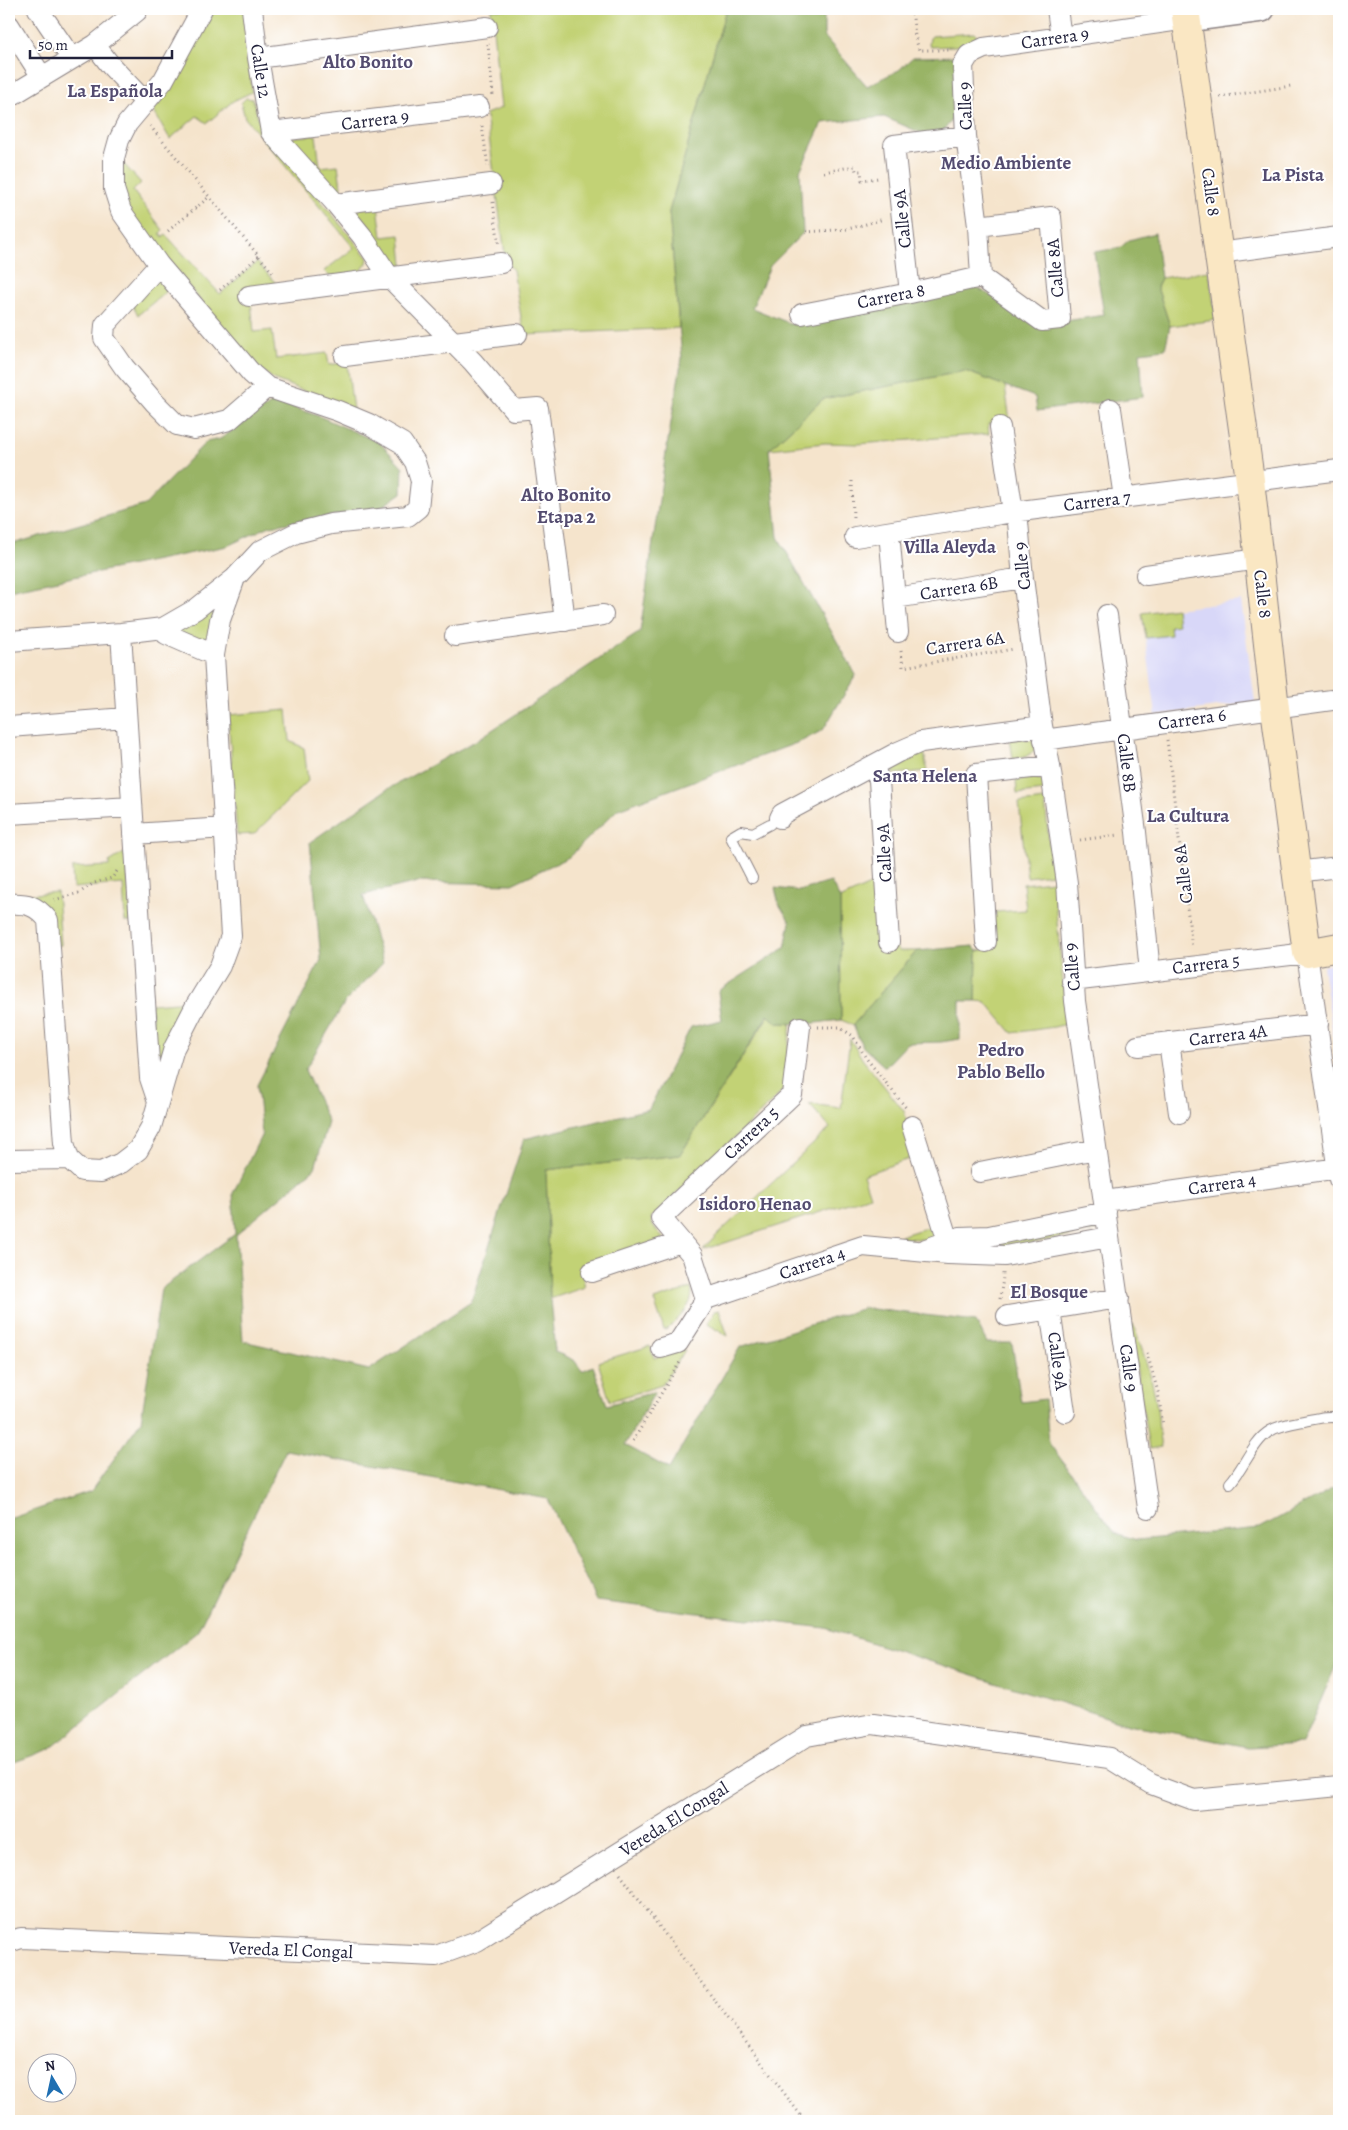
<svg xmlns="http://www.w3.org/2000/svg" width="1348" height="2130" viewBox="0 0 1348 2130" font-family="Alegreya,serif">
<rect width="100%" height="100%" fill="#fff"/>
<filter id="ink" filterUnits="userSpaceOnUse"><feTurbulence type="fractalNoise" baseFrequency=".02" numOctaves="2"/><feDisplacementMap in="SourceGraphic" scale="10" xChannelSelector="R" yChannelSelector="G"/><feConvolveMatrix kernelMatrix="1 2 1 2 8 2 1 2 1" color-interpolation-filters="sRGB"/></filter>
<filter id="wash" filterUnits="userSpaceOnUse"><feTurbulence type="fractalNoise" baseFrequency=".0096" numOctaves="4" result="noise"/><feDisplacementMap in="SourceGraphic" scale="20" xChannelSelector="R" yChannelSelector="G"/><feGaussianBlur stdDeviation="1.12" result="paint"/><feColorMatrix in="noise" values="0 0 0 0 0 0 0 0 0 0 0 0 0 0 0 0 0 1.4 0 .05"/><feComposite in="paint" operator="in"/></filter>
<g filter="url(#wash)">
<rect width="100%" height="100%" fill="#f5e4cc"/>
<path fill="#d8d7f8" d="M1241,601l14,101 -99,13 -14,-102z
M1339,963v112l-16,-109z"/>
<path fill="#c2d274" stroke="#727a58" d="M215,9h30l7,83 -19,9 -26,22 -10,-7 -27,23 -17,-29 18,-21z
M491,9h235l-57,203 10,116 -155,7 -11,-65 -7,-8 -20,-148 15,-6z
M974,33l3,3 -2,9 -44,2 -2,-2 1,-7 2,-2z
M246,98l7,1 5,19 8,16 102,124 -1,5 -6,8 -31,6 -6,-6 30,-23 -109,-130 -4,-15z
M316,135l4,32 18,-2 4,29 -7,1 -50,-57z
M121,161l20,22 -8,8 30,39 -3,3 3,4 3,-2 54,59 37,-32 24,27 -30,13 3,30 18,-2 4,29 51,-6 2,12 18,-3 6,48 -80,-31 -26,-21 -119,-146 -6,-19z
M378,206l4,31 18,-2 3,30 -13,2 -40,-58z
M1209,271l7,49 -46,6 -13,-39 4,-9z
M155,279l7,3 5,9 -29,24 -6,-10z
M965,371l40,15 5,35 -22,3 1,10 -131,10 -33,-1 -56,6 54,-50z
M218,605l-11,40 -32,-15z
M1176,608l2,17 -8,1 1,9 -25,3 -4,-25z
M287,710l3,31 14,7 4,33 -54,53 -17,1 -9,-120z
M1022,738l12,3 2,9 -11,7 -12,2 -3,-20z
M924,751l3,20 -33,3 -1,-5 5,-5z
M1035,778l9,3 1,10 -28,3 -1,-14z
M1045,800l7,74 -25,3 -8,-74z
M124,853l2,1 5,68h-6l-2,-38 -50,4 -1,-20 37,-2v-4z
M1053,881l14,143 -13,3 -42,6 -26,-31 -10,-1 1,-50 18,-3 -2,-33 2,-3 31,-2 -3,-26z
M876,882l18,63 5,6h18l-64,74 -12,-5 -1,-121z
M57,892l4,53 -4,1 -32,-51z
M190,1001l-34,75 -5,-72z
M769,1015l8,8h14l-7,65 -8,10 -125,120 2,8 11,13 -52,23 -30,11 3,14 -35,12 -4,-129 134,-15z
M850,1039l13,21 41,51 13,45 -54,19 7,21 -167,54 13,-14 114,-108 -21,-24 32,4z
M1103,1218l-5,12 -91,18 -51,-3z
M938,1224l-3,16 -35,-2v-2z
M691,1288c5,15 -13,31 -23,41l-4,1 -10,-30z
M719,1310l9,26 -22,-12 8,-13z
M1133,1324c10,28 20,55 24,84 2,14 1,26 4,39l-12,2 -19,-123z
M650,1346l4,12 28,-9 3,1 -23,35 -52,16 -12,-39z"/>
<path fill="#99b466" stroke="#5e6b50" d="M726,9h98v27l43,50 32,-16 14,-13 47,-1 -1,55 -19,24h-14l-42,-18 -62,6 -22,48 3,62 -33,33 -18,42 42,17 182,-38 64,38 64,-10 -10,-63 26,-4 9,-8 26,-7 6,45 -4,9 13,39 -5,23 -25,3 3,45 -106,14 -2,-14 -70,-26 -142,28 -54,50 9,88 78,138 -33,55 -21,11 -184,68 -49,48 -57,27 -94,-2 -55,13 20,68 -38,39 -40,68 23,52 -13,46 -79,67 7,106 126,29 102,-68 53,-163 125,-30 42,-82 31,-7 -4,-29 67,-43 5,-26 -11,-18 -4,-16 24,3 32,-9 9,17 1,121 -34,4 -30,-1 -9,-8 -88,140 -134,15 4,129 5,53 19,8 8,11 11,-5 14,39 48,-13 -30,53 44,24 71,-122 124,-39 112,13 11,22h25l9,59 24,-3 4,44 66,90 22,7 123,-12 79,-43v173l-37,86 -54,3 -120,-23 -303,-96 -229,-27 -48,-102 -262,-49 -89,182 -147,117 -41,15v-245l82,-28 50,-70 20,-132 74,-55 -2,-41 29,-59 -5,-49 64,-125 -11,-118 76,-52 91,-50 163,-108 26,-180 16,-94 -13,-146z
M275,401l46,16 59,26 23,24 -1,26 -22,15 -110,18 -43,20 -218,44v-45l136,-40 61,-63 14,-3z
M973,946l4,5 -1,50h-16v38l-19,3 -33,1 -23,24 -23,-21 -9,-21 64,-74z"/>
</g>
<g filter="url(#ink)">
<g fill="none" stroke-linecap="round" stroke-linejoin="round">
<g stroke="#8c8384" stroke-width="12">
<path id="service" d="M752,878l-21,-41 10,-6 12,2 17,-9
M1230,1483c14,-15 23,-42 40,-52 10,-6 23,-8 34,-10 11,-2 24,-6 35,-3"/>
</g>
<g stroke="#8c8384" stroke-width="22">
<path id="minor" d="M38,9l34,50
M252,9l6,49 13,74
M1057,9l4,28
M9,25l33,52
M95,45l16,21 34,36
M258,58l229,-31
M9,97l86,-52 42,-34 -2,-2
M271,132l65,72 26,32 28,42 83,84 41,48 24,-2 27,213
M271,132l208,-25
M336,204l155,-20
M978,226l73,-9 9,102 -18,2 -61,-44
M1219,253l120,-16
M159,265l-54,60 -1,13 20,29 31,36 22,22 17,4 35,-9 38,-33
M981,277l-3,-51 -12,-90 -3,-71 6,-10 15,-7 203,-29
M910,293l-16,-148 72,-9
M249,296l252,-33
M802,314l108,-21 71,-16
M345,356l172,-22
M1111,409l13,89
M1000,427l13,85 5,10 5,56 19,148 8,40 17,117 8,118 73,507
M889,532l9,100
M855,537l158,-25 326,-42
M1146,575l112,-16
M895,598l128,-20
M1107,615l29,217 14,140
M163,628l3,6 48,21
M121,633l29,445 8,24
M455,636l148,-21
M9,641l112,-8 42,-5 33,-19 39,-31 25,-27 36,-18 35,-9 77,-8 10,-8 3,-27 -6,-19 -13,-19 -33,-19 -31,-13 -71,-24 -15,-13 -93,-109 -38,-54 -7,-22v-31l5,-18 8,-16 36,-43 39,-72
M9,727l117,-9
M1044,740l295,-41
M873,766l6,14 10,162
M9,814l123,-7
M780,818l2,-4 116,-62 23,-10 121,-16
M134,834l91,-6
M1296,872l43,-5
M9,904c18,-1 27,1 39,16l16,223 5,16 13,12 19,1 20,-9 17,-13 13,-23 23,-79 21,-41 25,-41 11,-30 -17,-281 6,-35 15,-42
M986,942l-10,-168 74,-8
M1072,981l235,-28 32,226
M1169,1042l10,71
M1138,1046l180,-22
M912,1126l36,115
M9,1160l60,-1
M980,1172l116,-23
M1105,1201l234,-33
M926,1249l34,-12 29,-1 117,-24
M592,1272l89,-30
M706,1299l157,-53 85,8 57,2 104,-19
M1050,1310l15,102
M1007,1316l112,-18
M661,1348l17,-5 28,-44 -14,-44 -31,-37 131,-123 8,-68
M9,1942l12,-4 415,18 41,-15 330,-205 66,-12 236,34 42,26 43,16 145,-14"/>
</g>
<g stroke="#8c8384" stroke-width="28">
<path id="tertiary" d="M1187,19l75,-10"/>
</g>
<g stroke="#8c8384" stroke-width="30">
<path id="secondary" d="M1185,9l65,471 25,228 32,245 32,-6"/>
</g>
<path stroke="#8c8384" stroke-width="3" stroke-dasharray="1 4" stroke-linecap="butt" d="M912,9l3,27 4,14h30
M488,44l5,51
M1220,97l71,-11
M150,126l123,147
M482,126l6,40
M824,172l31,-6 1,5h5l1,9 17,-2
M493,202l6,44
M168,231l41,-34
M806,232l42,-3 36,-10
M220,290l39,-34
M852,481l1,38
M901,651l2,16 111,-18
M1167,740l25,208
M1080,840l38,-5
M54,900l25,-7 15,-10 18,-5 5,-7
M818,1027h21l14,9 13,22 41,51
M1000,1299c1,-10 3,-16 3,-26
M1147,1353l11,39 5,34
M633,1441l47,-79
M620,1874l185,247"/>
<use href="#service" stroke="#fff" stroke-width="10"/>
<use href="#minor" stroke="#fff" stroke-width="20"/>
<use href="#tertiary" stroke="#fff" stroke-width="25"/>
<use href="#secondary" stroke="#fae7c3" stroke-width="28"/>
</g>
</g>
<g text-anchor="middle" stroke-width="4" stroke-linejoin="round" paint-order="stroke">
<g font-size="18" fill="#22223b" stroke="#fff">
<text transform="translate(1055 38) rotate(-8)" y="6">Carrera 9</text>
<text transform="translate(261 71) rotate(81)" y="6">Calle 12</text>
<text transform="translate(965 106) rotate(-92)" y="6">Calle 9</text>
<text transform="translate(375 120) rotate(-7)" y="6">Carrera 9</text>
<text transform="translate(1211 192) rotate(82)" y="6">Calle 8</text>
<text transform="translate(902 219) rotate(-96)" y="6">Calle 9A</text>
<text transform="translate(1055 268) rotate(-95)" y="6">Calle 8A</text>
<text transform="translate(891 296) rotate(-11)" y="6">Carrera 8</text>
<text transform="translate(1097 501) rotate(-7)" y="6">Carrera 7</text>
<text transform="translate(1022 566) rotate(-96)" y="6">Calle 9</text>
<text transform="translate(959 588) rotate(-9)" y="6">Carrera 6B</text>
<text transform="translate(1263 594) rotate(83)" y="6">Calle 8</text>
<text transform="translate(965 643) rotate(-9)" y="6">Carrera 6A</text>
<text transform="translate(1192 719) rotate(-8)" y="6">Carrera 6</text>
<text transform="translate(1127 763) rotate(83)" y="6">Calle 8B</text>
<text transform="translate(884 853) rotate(-93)" y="6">Calle 9A</text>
<text transform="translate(1183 874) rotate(-97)" y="6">Calle 8A</text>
<text transform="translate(1206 964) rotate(-7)" y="6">Carrera 5</text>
<text transform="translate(1072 967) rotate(-95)" y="6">Calle 9</text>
<text transform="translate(1228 1035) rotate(-7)" y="6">Carrera 4A</text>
<text transform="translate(751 1133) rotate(-43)" y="6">Carrera 5</text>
<text transform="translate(1222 1184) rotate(-8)" y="6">Carrera 4</text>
<text transform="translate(812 1263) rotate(-19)" y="6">Carrera 4</text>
<text transform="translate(1058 1361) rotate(82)" y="6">Calle 9A</text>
<text transform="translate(1129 1368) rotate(82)" y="6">Calle 9</text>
<text transform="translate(674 1819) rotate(-32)" y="6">Vereda El Congal</text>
<text transform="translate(291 1950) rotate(2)" y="6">Vereda El Congal</text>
</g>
<g font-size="19" font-weight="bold" fill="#544c70" stroke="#fff">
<text x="368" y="68">Alto Bonito</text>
<text x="115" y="97">La Española</text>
<text x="1006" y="169">Medio Ambiente</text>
<text x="1293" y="181">La Pista</text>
<text x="566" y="501">Alto Bonito<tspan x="566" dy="22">Etapa 2</tspan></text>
<text x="950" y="553">Villa Aleyda</text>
<text x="925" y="782">Santa Helena</text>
<text x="1188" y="822">La Cultura</text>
<text x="1001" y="1056">Pedro<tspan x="1001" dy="22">Pablo Bello</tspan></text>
<text x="755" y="1210">Isidoro Henao</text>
<text x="1049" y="1298">El Bosque</text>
</g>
</g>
<rect width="1348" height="2130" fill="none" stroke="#fff" stroke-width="30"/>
<g transform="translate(52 2078) rotate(351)"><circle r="24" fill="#ffffff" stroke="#a7a7b1"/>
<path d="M0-4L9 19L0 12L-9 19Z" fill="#1f6fb2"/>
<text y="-8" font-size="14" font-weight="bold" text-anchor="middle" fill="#22223b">N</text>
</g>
<path d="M30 50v8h142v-8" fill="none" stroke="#22223b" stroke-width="2.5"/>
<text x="38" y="50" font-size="15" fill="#22223b" stroke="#ffffff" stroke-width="4" paint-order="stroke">50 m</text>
</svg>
